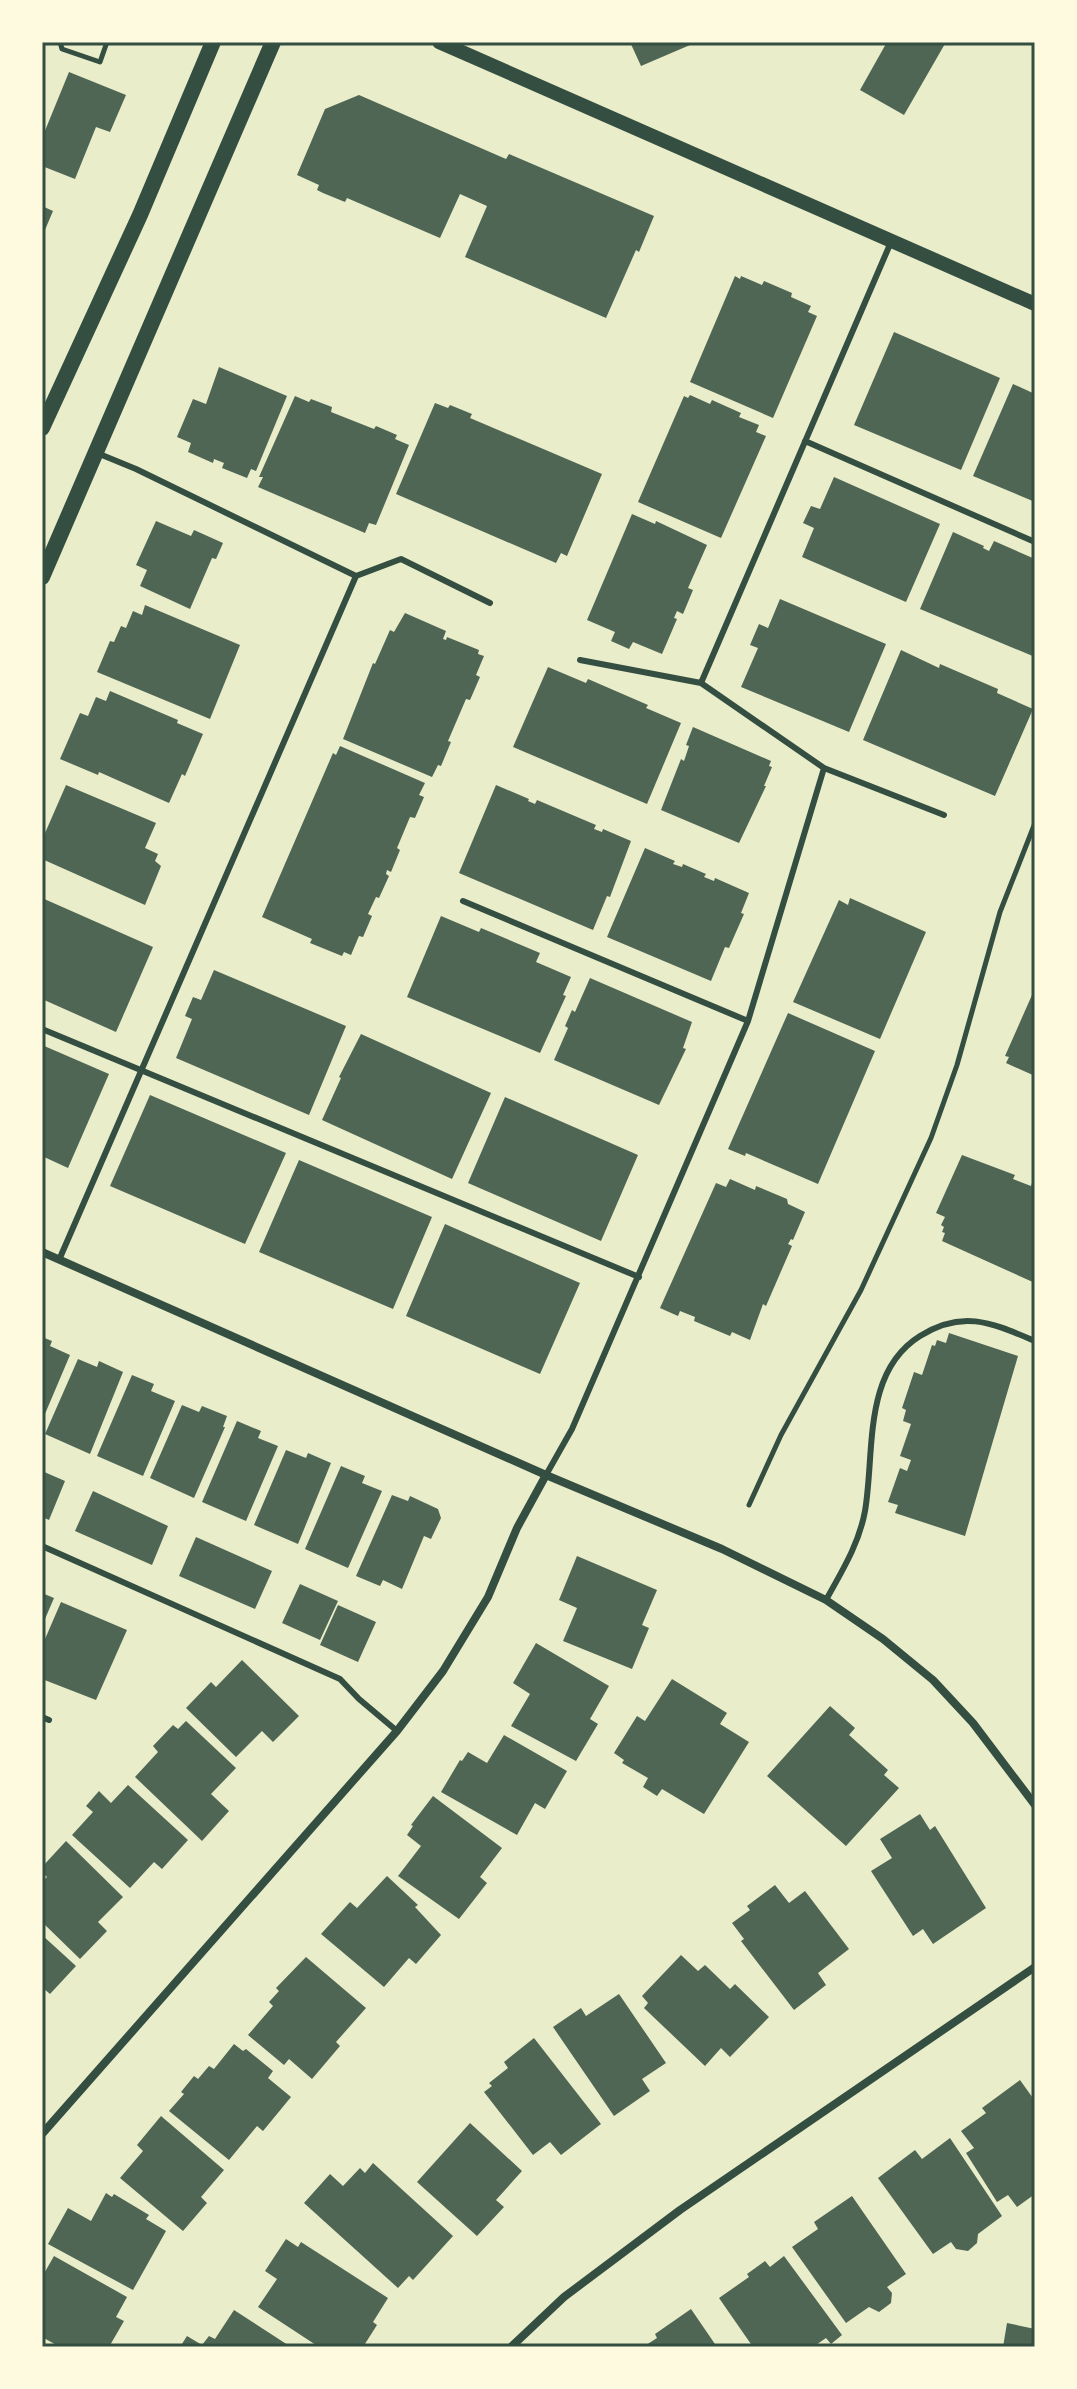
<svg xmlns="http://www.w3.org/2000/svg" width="1077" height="2389" viewBox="0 0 1077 2389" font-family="'Nunito Sans',sans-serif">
<rect width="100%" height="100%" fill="#e9edc9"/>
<path fill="#4f6655" d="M630,42h67l-56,24z
M887,42h59l-42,73 -44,-25z
M69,72l57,23 -16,37 -14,-5 -21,52 -33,-13v-28z
M359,95l147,64 3,-5 145,62 -15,36 -3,-2 -30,68 -141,-61 22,-51 -27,-12 -20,44 -93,-40 -2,4 -22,-9 -6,-3 2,-5 -22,-10 28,-66z
M42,206l11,5 -11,26z
M735,276l5,3 1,-3 21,9 2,-4 28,12 -1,4 20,9 -3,6 9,4 -44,102 -83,-36z
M894,332l106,46 -39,92 -107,-45z
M219,367l68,29 -31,75 -5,-2 -4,9 -25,-10 2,-5 -10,-4 -1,4 -25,-11 3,-9 -14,-6 16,-38 13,5z
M1013,384l22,10v108l-62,-26z
M690,395l20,9 2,-4 29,13 -2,4 20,8 -3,7 10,4 -45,102 -83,-36 46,-106 4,2z
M295,396l14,6 2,-3 21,8 -1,5 43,17 2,-3 21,9 -2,4 14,6 -33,80 -7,-2 -4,10 -107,-46 5,-10h-4z
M435,403l13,5 2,-3 22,9 -2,4 132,56 -35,82 -6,-3 -5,10 -160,-69z
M834,477l106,47 -34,78 -104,-45 12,-29 -11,-5 8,-17 9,3z
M632,514l23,10 1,-3 51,24 -19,43 5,2 -10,24 -6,-3 -3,7 3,1 -15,35 -29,-12 -4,7 -18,-8 4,-9 -28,-12z
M156,521l35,15 3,-6 29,13 -7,16 -4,-1 -22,51 -50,-23 7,-16 -11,-5z
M953,532l31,14 -1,2 6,3 5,-10 41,18v98l-115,-48z
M780,599l106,45 -37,88 -108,-45 17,-39 -8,-3 9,-21 9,4z
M145,605l95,40 -30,74 -113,-47 13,-31 4,1 7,-16 5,2 7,-17 9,4z
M405,613l41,18 -3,8 3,1 1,-3 32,13 -1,4 6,2 -8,19 4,2 -10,23 -4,-1 -18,42 3,1 -10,24 -3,-1 -6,12 -89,-38 30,-76 2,1 15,-34 4,2z
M901,650l38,18 1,-4 58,25 -1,4 36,16 -38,87 -132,-56z
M548,667l38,16 2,-4 60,26 -2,3 35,15 -34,81 -134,-57z
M110,691l68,29 -1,3 26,11 -18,42 -3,-2 -13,29 -70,-31 -1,3 -38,-16 20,-46 8,3 8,-19 10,4z
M693,727l78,34 -2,5 3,1 -8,19h2l-27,57 -78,-33 20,-51 3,2 5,-15 -3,-1z
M340,746l85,37 -6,12 5,2 -9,21 -5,-1 -13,31 3,2 -9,22 -4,-2 -1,4 3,2 -10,22 -3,-1 -8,17 4,2 -9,21 -4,-1 -8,19 -7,-3 -2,4 -32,-13 2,-4 -50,-22 71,-164 3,2z
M66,785l90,38 -11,25 13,6 -3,7 6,5 -16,39 -103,-46v-19z
M496,785l33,14 -1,2 7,3 2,-4 59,25 -2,4 8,3 1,-3 28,12 -21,56 -3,-1 -14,34 -134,-57z
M645,848l30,13 -2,3 9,3 1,-3 23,10 -2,3 10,4 1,-3 34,15 -8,20 3,1 -15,34 -4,-1 -14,34 -104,-44z
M42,898l111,49 -37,85 -74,-33z
M850,898l76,34 -46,107 -87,-37 46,-102 9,5z
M441,916l38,16 2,-4 59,25 -4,9 35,15 -8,18 3,1 -26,57 -133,-56z
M214,970l132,56 -37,89 -133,-57 16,-39 -7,-3 8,-19 8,3z
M590,978l102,44 -9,26 3,1 -27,56 -105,-45 14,-32 -3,-2 7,-16 3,2z
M1032,995l3,1v80l-29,-13 3,-6 -4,-1z
M788,1013l87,38 -57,133 -72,-31 -1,3 -17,-7z
M361,1034l130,59 -39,86 -130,-59 19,-42 -2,-1z
M42,1045l67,29 -41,94 -26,-12z
M150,1095l136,58 -41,91 -135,-58z
M505,1097l133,58 -37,86 -133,-58z
M962,1155l53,20 -2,4 18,7 1,-3 3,2v98l-93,-42 3,-8 -3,-1 2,-5 -3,-2 4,-8 -9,-4z
M299,1160l133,57 -39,92 -134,-57z
M730,1179l25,11 1,-4 31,13 1,5 17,8 -12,28 -2,-1 -3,5 4,2 -26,60 -3,-2 -13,36 -18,-8 -2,4 -36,-15 1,-4 -15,-6 -2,5 -18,-8 56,-125 10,4z
M445,1224l135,59 -40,91 -134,-58z
M949,1333l69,23 -53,180 -70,-23 3,-8 -10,-3 12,-34 7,3 4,-11 -11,-4 11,-32 -8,-3 3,-11 -4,-2 12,-36 8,3 10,-30 3,1 2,-6 9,3z
M42,1337l10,4 -2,5 20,9 -28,66z
M78,1359l19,8 2,-6 24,11 -33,82 -45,-20z
M132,1375l22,9 -3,7 24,10 -32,75 -46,-20z
M182,1405l17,7 3,-6 25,10 -4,11h2l-31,71 -44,-20z
M237,1421l24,10 -3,7 20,8 -32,75 -44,-19z
M286,1450l20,8 2,-5 23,10 -33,81 -44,-19z
M341,1466l24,10 -3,7 20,8 -34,77 -43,-19z
M42,1471l23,10 -16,39 -7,-3z
M93,1491l75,35 -16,39 -77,-34z
M392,1495l16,6 2,-5 28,13 3,9 -10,21 -7,-3 -22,53 -19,-9 -3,6 -24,-10z
M196,1537l76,34 -17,38 -76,-33z
M577,1556l80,34 -15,35 7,3 -17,41 -69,-28 14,-33 -18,-8z
M300,1584l38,17 -18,39 -38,-17z
M42,1593l12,5 -12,28z
M61,1602l66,28 -31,70 -54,-21v-33z
M338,1605l38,17 -18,40 -38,-17z
M536,1643l73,43 -19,33 8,5 -22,37 -65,-35 19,-32 -17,-11z
M242,1660l57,56 -26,26 -11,-11 -26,26 -50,-49 25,-26 5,5z
M672,1679l55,34 -7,11 29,18 -45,72 -42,-25 -5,7 -14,-9 5,-9 -26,-15 2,-3 -10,-7 23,-37 8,5z
M830,1706l25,22 -6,7 39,35 -4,5 15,13 -53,58 -79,-70z
M186,1721l50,47 -25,26 18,17 -27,30 -67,-64 23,-25 -5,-6 20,-21 5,4z
M504,1735l63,36 -22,38 -10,-6 -18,32 -76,-43 19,-32 2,1 6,-9 19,11z
M128,1785l60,55 -26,29 -8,-7 -24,26 -58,-53 21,-23 -7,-6 13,-15 12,12z
M433,1796l69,52 -22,29 7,6 -28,36 -61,-43 23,-30 -14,-11 6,-9 -2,-1z
M920,1814l10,16 5,-4 51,82 -53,36 -10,-15 -10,7 -42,-65 21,-13 -12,-19z
M66,1841l57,56 -25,25 9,9 -27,28 -38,-37v-40l5,-5 -5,-5v-5z
M387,1876l31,29 -3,2 26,28 -25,29 -7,-6 -25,29 -63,-53 29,-32 7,6z
M775,1885l14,18 16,-12 44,58 -31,24 8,12 -32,25 -53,-69 3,-2 -12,-16 18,-13 -3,-4z
M42,1935l34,31 -26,28 -8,-7z
M681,1955l17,16 7,-6 25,24 5,-5 34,33 -39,40 -9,-9 -16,18 -61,-58 4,-5 -6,-7z
M306,1957l60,51 -30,34 4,4 -28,33 -23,-20 -5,6 -36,-30 25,-29 -4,-4 10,-11 -3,-3z
M619,1994l47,69 -24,16 8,12 -36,25 -61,-89 28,-19 5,8z
M534,2038l67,86 -40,31 -11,-13 -17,13 -49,-63 8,-6 -3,-3 19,-15 -4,-6z
M234,2044l9,7 3,-2 27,22 -5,7 23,19 -28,34 -6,-5 -28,34 -60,-49 15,-17 -3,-2 13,-16 4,3 11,-13 5,3z
M1020,2080l15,21v93l-18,13 -9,-12 -11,7 -31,-49 8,-5 -13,-17 25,-18 -4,-5z
M161,2116l63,54 -23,27 6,6 -24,28 -63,-53 23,-27 -6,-6z
M470,2123l52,48 -26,29 8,7 -27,29 -60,-54z
M950,2138l52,78 -24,18 -1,9 -9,8 -12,-2 -5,-7 -18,12 -55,-76 37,-28 7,9z
M373,2163l80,73 -40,44 -4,-4 -11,12 -94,-85 26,-29 13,12 17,-18 5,5z
M106,2193l6,4 2,-3 35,21 -3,4 20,12 -33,59 -85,-46 20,-36 23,13z
M852,2196l54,78 -19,13 5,6 -1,10 -12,9 -10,-5 -23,16 -54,-76 26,-18 -4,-7z
M286,2239l12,8 3,-5 87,56 -15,24 4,3 -14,22h-44l-61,-40 19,-28 -12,-8z
M54,2256l73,41 -11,20 8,4 -15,26h-49l-18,-10v-60z
M784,2256l58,79 -11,9 -5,-6 -13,9h-60l-34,-49 30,-21 -2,-3 18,-13 5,6z
M691,2309l26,38h-74l14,-9 -2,-4z
M234,2310l57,37h-111l7,-11 15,9 7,-9 6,3z
M1007,2323l28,6v18h-32z"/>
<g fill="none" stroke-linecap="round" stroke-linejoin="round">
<path stroke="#344e41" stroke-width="5" d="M60,42l2,7 38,13 7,-20
M749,1505l32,-70 80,-145 70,-152 26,-73 43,-153 35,-89"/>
<path stroke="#344e41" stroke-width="6" d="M805,441l230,101
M97,453l39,16 220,107
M580,660l121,23 123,85 120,47
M701,683l190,-441
M463,901l285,120
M42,1029l597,248
M59,1260l297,-684 45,-17 89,44
M546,1475l26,-46 176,-408 76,-253
M42,1546l298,133 19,20 38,32
M826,1600c16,-29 33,-56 39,-89 10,-58 -3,-139 55,-175 43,-27 72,-13 115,5
M42,1717l7,3"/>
<path stroke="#344e41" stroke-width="8" d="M42,1252l504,223 176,74 104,51 57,39 50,41 40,43 62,82
M42,2134l355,-403 46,-60 45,-74 29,-69 29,-53
M511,2347l53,-50 116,-87 355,-243"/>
<path stroke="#344e41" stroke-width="14" d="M439,42l596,262"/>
<path stroke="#344e41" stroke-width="16" d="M42,428l98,-213 73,-173
M42,577l231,-535"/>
</g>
<rect width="1077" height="2389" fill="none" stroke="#fefae0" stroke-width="88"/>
<rect x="44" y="44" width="989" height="2301" fill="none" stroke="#344e41" stroke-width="3"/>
</svg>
